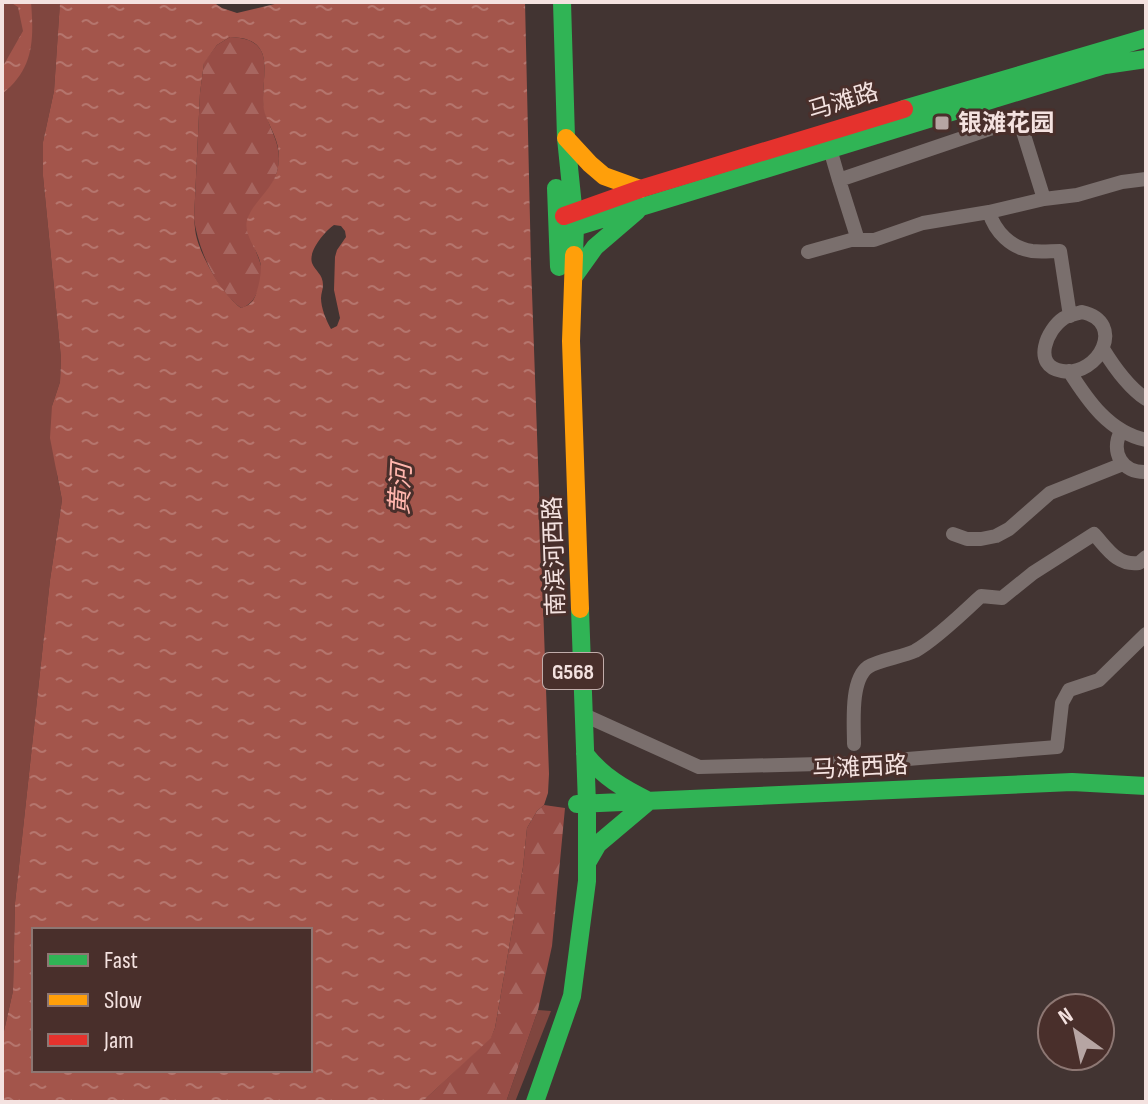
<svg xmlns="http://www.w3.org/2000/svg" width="1148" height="1104" viewBox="0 0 1148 1104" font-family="'Sofia Sans Condensed','Noto Sans SC',sans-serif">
<defs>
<pattern id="forest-firs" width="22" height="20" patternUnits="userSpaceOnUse" patternTransform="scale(2)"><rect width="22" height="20" fill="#984d46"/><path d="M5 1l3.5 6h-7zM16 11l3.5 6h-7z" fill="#a76660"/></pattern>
<pattern id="water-ripples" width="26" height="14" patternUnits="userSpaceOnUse" patternTransform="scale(2)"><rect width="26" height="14" fill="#a3554b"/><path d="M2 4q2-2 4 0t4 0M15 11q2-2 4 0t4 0" fill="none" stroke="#b5756d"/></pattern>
</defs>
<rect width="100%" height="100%" fill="#423432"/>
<path fill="#80463f" d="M2,2h58l-6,89 -11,51v34l18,182 -1,24 -8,24 5,69 5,25 -12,80 -35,323 -2,88 -11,49z
M538,1010l13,1 -36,91h-9z"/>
<path fill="url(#forest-firs)" d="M230,37c55,2 25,47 36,78 6,19 16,31 12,53 -3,17 -19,34 -29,48 2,10 3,21 6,32 1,5 5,12 6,18 2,15 -4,38 -20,42 -25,-18 -43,-59 -47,-89l6,-126 4,-31 13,-17z
M544,805l21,3 -13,138 -14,64 -32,92h-84l69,-65 4,-9 28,-161 4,-39 10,-17z"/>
<path fill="url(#water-ripples)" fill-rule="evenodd" d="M10,2h21c3,38 3,67 -29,92v-26l21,-37 -5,-24z
M60,2h153l9,6 15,5 46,-11h242l6,262 18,510 -1,19 -4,12 -7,6 -10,17 -4,39 -28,161 -4,10 -69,64h-420v-62l11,-49 2,-88 35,-323 12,-80 -12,-62 2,-32 8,-24 1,-24 -18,-182v-34l11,-51zM230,37c54,1 26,47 35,77 7,19 17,30 13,53 -3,21 -25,34 -31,53 -4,16 13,32 14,47 0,8 -2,17 -4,24 -3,10 -6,14 -16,17 -18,-13 -38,-48 -44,-69 -2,-6 -2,-13 -3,-20l6,-126 4,-30 13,-18zM334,225l7,1 4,5 1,6 -9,13 -2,7 -1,33 6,28 -3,8 -6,3c-5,-9 -10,-21 -10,-31 0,-4 2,-9 2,-13 0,-11 -8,-14 -11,-22 -4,-12 13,-32 22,-38zM34,930h276v140h-276z"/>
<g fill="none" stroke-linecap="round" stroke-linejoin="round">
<path stroke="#7a6f6d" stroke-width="14" d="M830,149l9,31 180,-61 25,80
M839,180l19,60
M989,212c6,20 22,36 43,39 9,1 19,0 28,0l10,65
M808,252l43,-12h23l49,-17 66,-11 55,-13 33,-4 45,-13 24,-3
M1082,312c45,10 17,65 -20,59 -31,-5 -15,-42 2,-53 5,-3 12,-4 18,-6z
M1103,349c11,18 25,38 43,50
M1069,371c19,30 40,61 77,69
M1121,431c-11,21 1,42 25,41
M953,534l14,5h14l15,-3 13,-7 41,-36 73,-29
M584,715l115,52 159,-4 199,-16 5,-44 7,-13 30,-10 47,-46
M854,744c0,-20 -4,-64 14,-77 11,-7 34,-10 47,-16 20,-11 49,-39 66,-55l21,2 31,-25 61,-39c13,14 23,32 45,29l7,-6"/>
<path stroke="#30b455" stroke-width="18" d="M562,2l4,136 9,88 -1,29
M904,109l242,-71
M556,188l3,79
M566,230l539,-165 41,-6
M575,275l20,-28 42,-36
M585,754c17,22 39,35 64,47l-51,43 -11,19
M577,804l495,-22 74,4
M535,1102l37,-106 15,-115v-77l-7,-195"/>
<path stroke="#ff9f0a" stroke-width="18" d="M566,138l24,26 14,12 36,13
M574,255l-3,86 9,268"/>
<path stroke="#e5322d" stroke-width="18" d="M564,216l76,-27 264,-80"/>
</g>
<rect fill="#b6a5a3" stroke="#492f2b" stroke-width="3" x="934" y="115" width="16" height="16" rx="4"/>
<g text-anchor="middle" stroke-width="6" stroke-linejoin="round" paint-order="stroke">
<rect fill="#492f2b" stroke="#c1acaa" stroke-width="2" x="543" y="653" width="60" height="36" rx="6"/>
<g font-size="22" font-weight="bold" fill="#f4e2e0">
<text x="573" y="679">G568</text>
</g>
<g font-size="24" fill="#f4e2e0" stroke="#492f2b">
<text transform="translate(843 101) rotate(-17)" y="8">马滩路</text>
<text transform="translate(554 556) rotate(-92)" y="8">南滨河西路</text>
<text transform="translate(860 767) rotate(-3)" y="8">马滩西路</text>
</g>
<g font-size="24" font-weight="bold" fill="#f4e2e0" stroke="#492f2b" text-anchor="start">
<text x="958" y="131">银滩花园</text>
</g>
<g font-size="26" font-style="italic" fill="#ffb6ad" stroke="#492f2b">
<text transform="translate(400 489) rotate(-87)" y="9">黄河</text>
</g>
</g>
<rect width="1148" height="1104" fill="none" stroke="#f4e2e0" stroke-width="8"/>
<rect x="32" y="928" width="280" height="144" fill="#492f2b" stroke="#8d7773" stroke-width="2"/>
<rect x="48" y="954" width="40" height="12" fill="#30b455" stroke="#8d7773" stroke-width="2"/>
<text x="104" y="968" font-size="24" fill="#f4e2e0">Fast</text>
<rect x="48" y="994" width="40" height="12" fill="#ff9f0a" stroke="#8d7773" stroke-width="2"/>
<text x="104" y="1008" font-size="24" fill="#f4e2e0">Slow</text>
<rect x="48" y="1034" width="40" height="12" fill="#e5322d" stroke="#8d7773" stroke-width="2"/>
<text x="104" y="1048" font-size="24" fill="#f4e2e0">Jam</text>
<g transform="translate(1076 1032) rotate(327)"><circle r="38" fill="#492f2b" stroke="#8d7773" stroke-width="2"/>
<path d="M0-6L14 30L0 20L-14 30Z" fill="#b6a5a3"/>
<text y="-12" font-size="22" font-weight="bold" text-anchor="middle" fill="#f4e2e0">N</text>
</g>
</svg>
